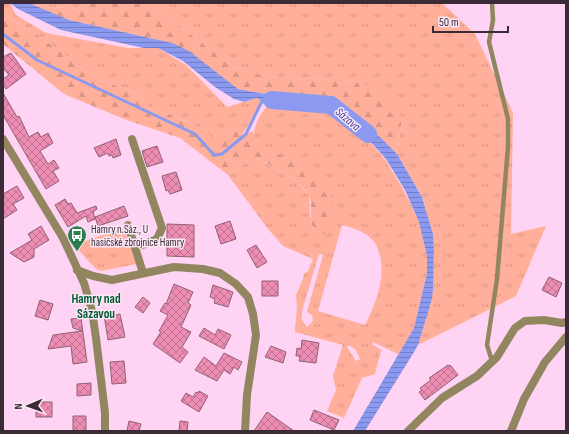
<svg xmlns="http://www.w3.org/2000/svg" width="569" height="434" viewBox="0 0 569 434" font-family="'Sofia Sans Condensed',sans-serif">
<defs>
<pattern id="grass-tufts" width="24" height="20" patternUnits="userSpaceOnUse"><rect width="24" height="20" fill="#ffaf9a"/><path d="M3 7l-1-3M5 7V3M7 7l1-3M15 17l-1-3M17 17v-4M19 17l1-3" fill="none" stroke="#db9785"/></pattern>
<pattern id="forest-firs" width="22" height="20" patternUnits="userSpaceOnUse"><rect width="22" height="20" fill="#ffaf9a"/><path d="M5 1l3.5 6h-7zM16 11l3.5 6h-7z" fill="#db9785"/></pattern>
<pattern id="water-rules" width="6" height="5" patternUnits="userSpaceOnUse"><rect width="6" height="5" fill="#8b9af0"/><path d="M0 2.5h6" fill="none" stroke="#737ec3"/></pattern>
<pattern id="building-cross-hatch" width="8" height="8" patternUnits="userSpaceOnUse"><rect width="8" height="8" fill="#ee8db3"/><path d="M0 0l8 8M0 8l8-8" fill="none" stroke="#c27392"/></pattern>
</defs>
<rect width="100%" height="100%" fill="#fed3f3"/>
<path fill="url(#grass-tufts)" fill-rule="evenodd" d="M3,3h7l6,12 30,18 82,15h30l28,17 41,42 29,-9 8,3 -22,34 -14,-10 -12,15 -24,-16 -20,-9 -17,-4 -6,-3 -9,-14 -39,-13 -61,-44 -37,-23z
M29,3h53l-5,6 -45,-4z
M149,3h293l33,31 38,79 -2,121 35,-8 -30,70 -98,49 14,-46 2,-49 -1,-16 -11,-38 -25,-42 5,-36 -43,-35 -21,-4 -50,-1 -35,-4 -21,-8z
M301,101l26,3 16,7 41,47 18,29 17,34 8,35v17l-13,55 -8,15 -8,11 -25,-12 -1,2 9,6 -6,24 -13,4 -18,40 -17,-7 9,-21 -3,-14 10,-31 -48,-13 2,-25 -1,-12 7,-16 1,-5 4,-3 5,-12 -30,-13 -15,-17 -40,-54 25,-19 32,18 13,9 11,12 1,20 3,15 -2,-57 -48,-27 -9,-7c-1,-13 5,-23 13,-33zM342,225c12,3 28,8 34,20 13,25 1,57 -11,80l-47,-14zM319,254l4,1 -16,57 5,3 1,6 -6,6 -5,-7v-9zM348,345l7,4 5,10 -4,2 -9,-14z
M123,228l14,36 -36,7 -5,-2 -22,-24z"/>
<path fill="url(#forest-firs)" d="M82,3h67l83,63 21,8 35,4 50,1 21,4 11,3 22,14 10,18 -5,36 -17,-17 -39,-34 -82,-10 -21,-4 -66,-46 -103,-23 -37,-15 45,4z
M3,14l37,23 61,44 39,13 9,14 6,3 17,4 20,9 24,15 12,-14 14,10 11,-4 1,8c26,20 82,34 79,74 0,7 -4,14 -7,20l-8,2c-12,-13 -4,-26 -9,-39 -5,-14 -43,-33 -56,-40l-25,19 -48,-37 -56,-19 -60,-25 -61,-50z"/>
<path fill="url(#water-rules)" d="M10,3h19l40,17 103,23 17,8 49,38 21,4 72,6 10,4 39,34 17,17 25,43 11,37 1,16 -1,39 -1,10 -14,46 -4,7 -49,79h-12l61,-103 13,-55v-17l-8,-34 -14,-32 -19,-31 -43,-48 -16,-7 -26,-3 -26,4 -12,-1 1,-3 -8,-3 -12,4 -10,-3 -19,-12 -32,-26 -25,-13h-14l-83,-18 -43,-21z"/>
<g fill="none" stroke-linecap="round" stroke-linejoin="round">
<path stroke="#8b9af0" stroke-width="3" d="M3,34l34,26 158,74 19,21 8,-1 24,-20 17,-35"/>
<path stroke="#8b9af0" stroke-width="18" d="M272,100l59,5 37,29"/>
</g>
<path fill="url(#building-cross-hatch)" stroke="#8f6273" d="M11,53l15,21 -20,15 -3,-4v-6l6,-4 -6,-7v-11z
M3,93l14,24 2,-1 10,21 9,-5 3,5 7,-4 5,10 -13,8 8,13 6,-4 5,8 -6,3 6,10 -13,8 -43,-74z
M116,139l5,16 -8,3 -1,-3 -3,1 -1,-3 -9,4 -5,-9z
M157,146l6,16 -16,5 -5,-16z
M176,172l6,18 -12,4 -2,-4 -2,1 -4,-15z
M17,186l7,12 -11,6 4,6 -14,9v-25z
M65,199l3,5 3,-1 6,10 19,-7 1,3 -4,3 2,7 -7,3 -2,-6 -18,11 -13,-22z
M124,206l4,10 -30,10 -3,-9z
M230,221l6,18 -15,5 -6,-18z
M167,224l27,1v32l-27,-1z
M41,226l8,14 -15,9v8l-10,5 -14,-9 22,-13 -4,-6z
M256,245l11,17 -10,6 -10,-18z
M549,277l13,6 -6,14 -14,-7z
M262,281h16v15h-16z
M174,284l19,8 -5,11 3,2 -10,22 10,5 -9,15 6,5 -8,11 -27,-19 8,-12 -2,-1 9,-16 -8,-4 5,-8 1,1z
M213,285l20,7 -5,15 -14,-4 1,-4 -5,-2z
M143,297l7,6 -7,10 -8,-6z
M40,300l13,4 -5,16 -13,-4z
M111,314l1,2 8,-2 5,23 -17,3 -4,-25z
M81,318l6,44 -14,2 -2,-18 -23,3 5,-14 29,-4 -9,-3 -2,-9z
M204,328l11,7 3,-6 13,6 -7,14 -25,-13z
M302,340l17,3 -3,20 -17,-2 1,-5h-4l1,-8 4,1z
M271,346l15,6 -3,11 -18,-6z
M224,353l18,9 -4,8 -4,-3 -4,7 -6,-4 -7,11 -22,-11 9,-13 12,9z
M124,361l2,22 -14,1 -2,-22z
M448,365l3,1 7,9 -33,25 -6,-8 3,-2 -2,-2 11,-8 -2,-2z
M91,383v12l-14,1v-12z
M199,391l9,5 -9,16 -18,-11 5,-8 7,4 3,-5 2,1z
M36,402h16v15h-16z
M314,410l25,10 -5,10 -24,-10z
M267,412l27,19h-40z
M73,416h13v15h-13z
M129,421l12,3 -2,7h-12z
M180,421l8,1 -1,9h-8z"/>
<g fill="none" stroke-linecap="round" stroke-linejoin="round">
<path stroke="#91865f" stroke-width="4.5" d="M492,3l1,17 -4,22 19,77v28l-11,132 -10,66 5,16"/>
<path stroke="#91865f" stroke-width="8" d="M132,139l30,89 -5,11 -22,9
M128,225l15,48
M77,270l16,6 19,4 62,-13 29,2 17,4 16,11 12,13 5,17 3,21 -9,60 -2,36
M408,431l34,-33 35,-22 20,-19 18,-29 10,-7 19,-1 18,3 4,-1
M511,431l13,-32 21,-37 21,-25"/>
<path stroke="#91865f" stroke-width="8" d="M3,139l60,99 21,45 8,28 4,27 9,75v18"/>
</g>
<defs>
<g id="bus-pin" transform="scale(1)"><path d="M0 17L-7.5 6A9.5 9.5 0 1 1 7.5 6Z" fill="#2a7d4f" stroke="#fbe9f6"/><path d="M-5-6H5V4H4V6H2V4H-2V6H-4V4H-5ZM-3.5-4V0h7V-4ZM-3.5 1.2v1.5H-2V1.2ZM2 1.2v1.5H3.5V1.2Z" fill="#fff"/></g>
</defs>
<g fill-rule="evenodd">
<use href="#bus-pin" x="77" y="235"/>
</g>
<g text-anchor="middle" stroke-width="3" stroke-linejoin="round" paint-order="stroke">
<g font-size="11" fill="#3b2b37" stroke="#fbe9f6" text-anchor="start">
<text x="91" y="233">Hamry n.Sáz., U<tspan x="91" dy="13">hasičské zbrojnice Hamry</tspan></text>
</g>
<g font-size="12" font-style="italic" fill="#383d9f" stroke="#fbe9f6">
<text transform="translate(348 119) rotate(40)" y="4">Sázava</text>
</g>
<g font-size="13" font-weight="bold" fill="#015931" stroke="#fbe9f6">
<text x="96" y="303">Hamry nad<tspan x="96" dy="15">Sázavou</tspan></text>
</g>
</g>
<rect width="569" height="434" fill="none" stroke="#3b2b37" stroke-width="8"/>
<g transform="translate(28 406) rotate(268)" stroke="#fbe9f6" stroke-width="3" paint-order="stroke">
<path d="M0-3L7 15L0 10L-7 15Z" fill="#3b2b37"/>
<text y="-6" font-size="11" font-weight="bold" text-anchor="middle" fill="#3b2b37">N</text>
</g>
<path d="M433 26v6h75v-6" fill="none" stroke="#3b2b37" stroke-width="2"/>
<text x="439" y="26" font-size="12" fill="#3b2b37" stroke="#fbe9f6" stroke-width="3" paint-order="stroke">50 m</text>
</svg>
